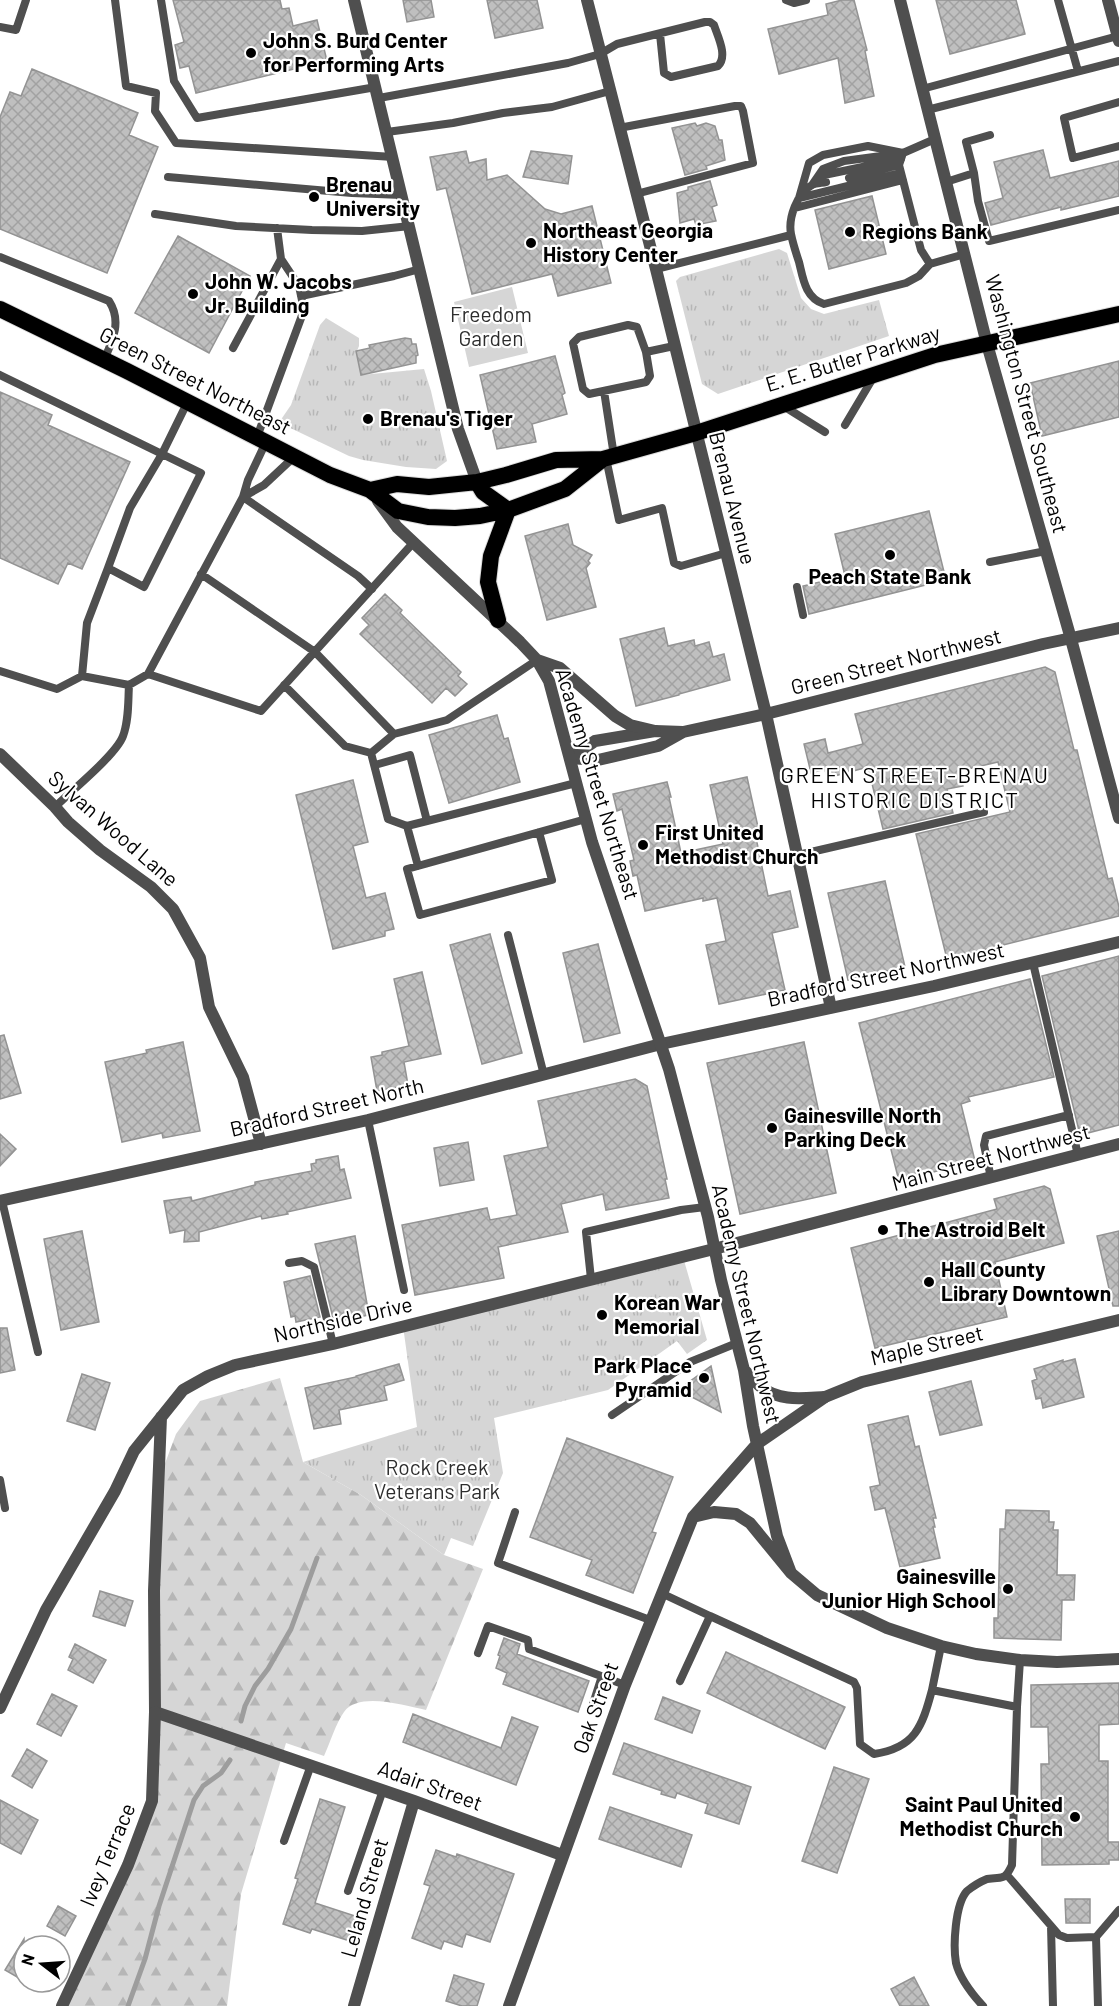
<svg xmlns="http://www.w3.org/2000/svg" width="1119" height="2006" viewBox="0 0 1119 2006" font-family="Barlow,sans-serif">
<defs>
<pattern id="grass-tufts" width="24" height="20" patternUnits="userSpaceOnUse" patternTransform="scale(1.5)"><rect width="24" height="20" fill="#d6d6d6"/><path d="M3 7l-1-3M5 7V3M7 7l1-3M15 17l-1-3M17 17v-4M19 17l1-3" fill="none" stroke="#b6b6b6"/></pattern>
<pattern id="forest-firs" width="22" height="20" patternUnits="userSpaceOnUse" patternTransform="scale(1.5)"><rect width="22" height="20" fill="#d6d6d6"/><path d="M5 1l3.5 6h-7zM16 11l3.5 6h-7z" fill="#b6b6b6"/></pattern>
<pattern id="building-cross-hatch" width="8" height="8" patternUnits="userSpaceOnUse" patternTransform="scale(1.5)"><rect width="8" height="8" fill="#bfbfbf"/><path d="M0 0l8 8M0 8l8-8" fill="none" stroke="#a2a2a2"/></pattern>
</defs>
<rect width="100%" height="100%" fill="#fff"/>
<path fill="url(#grass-tufts)" d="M779,249l8,4 14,45 10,11 13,5 55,-14 10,36 -171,58 -16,-10 -26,-103 4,-4z
M326,318l33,20v8l-2,5 4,24 63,-6 7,22 16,70 -11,8 -30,-2 -43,-7 -14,-4 -67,-32 -2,-3 11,-16 29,-80z
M683,1257l24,83 -20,14 -10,-13 -69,49 -114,28 9,55 -30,73 -22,-8 -7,17 -83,-60 -58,-33 114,-35 -14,-101z"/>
<path fill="url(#forest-firs)" d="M280,1378l23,84 58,33 83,60 39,14 -57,141c-21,-4 -67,-19 -82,2 -8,11 -14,31 -20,44l-38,-13 -45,151 -14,112h-166l91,-205 8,-324 16,-43 24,-33z"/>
<path fill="#d6d6d6" d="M512,287l16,66 -59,14 -15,-65z"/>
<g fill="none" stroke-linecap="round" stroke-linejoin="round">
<path stroke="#9d9d9d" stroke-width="5" d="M241,1721l4,-15 10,-20 13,-17 23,-40 26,-71
M128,2006l17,-47 14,-53 35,-106 9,-14 18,-13 9,-13"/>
</g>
<path fill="url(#building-cross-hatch)" stroke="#939393" stroke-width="1.5" d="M173,0h107l2,9 7,-1 4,18 24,-6 10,41 -131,32 -7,-27 -9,2 -5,-23 9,-3z
M403,0h28l3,17 -27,5z
M487,0h50l6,28 -48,10z
M842,0h12l13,50 -2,1 9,45 -29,7 -7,-45 -59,16 -11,-45 60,-14 -2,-11z
M936,0h80l9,34 -75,20z
M32,69l106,44 -9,22 29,12 -51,126 -107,-44v-112l10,-25 11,4z
M695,123l2,3 9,-3 9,3 4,14h3l3,20 -19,6 1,3 -22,6 -13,-47z
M1043,150l7,28 69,-17v35l-58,14v-3l-70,18 -6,-22 18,-5 -9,-36z
M466,151l3,12 17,-4 1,21 20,-5 38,34 16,5 31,-8 19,77 -53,13 -6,-22 -80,20 -26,-106 -9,2 -7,-33z
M531,151l41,5 -4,28 -45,-7z
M710,181l7,24 -5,2 4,14 -20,4 -2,-6 -14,4 -3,-30 11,-3v-3z
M872,196l14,58 -57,15 -14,-59z
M178,236l72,40 -41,77 -74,-40z
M405,338l6,1 1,5h4l2,11 -2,1v7l-55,12 -5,-24 14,-3 -1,-3z
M555,356l10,37 -3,2 5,19 -35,10 4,18 -39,7 -17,-74z
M1119,361v56l-77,19 -12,-53z
M0,392l52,23 -4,10 82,37 -48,107 -14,-6 -10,21 -58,-26z
M929,511l17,69 -137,34 -6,-28 42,-10 -10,-42z
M568,524l5,21 19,10 -4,6 2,2 -4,5 10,39 -49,13 -22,-84z
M385,594l17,16 -2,3 61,59 -3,4 9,8 -12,12 -9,-8 -14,15 -72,-69 9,-9 -7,-7z
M664,628l4,18 26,-6 1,6 14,-4 4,15 11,-3 6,26 -51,14v1l-43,11 -16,-67z
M1045,667l10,5 19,78h3l31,129 4,-1 7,29v9l-172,43 -31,-125 94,-22 -12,-50 -39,9 4,15 -16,3 6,24 -70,16 -15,-62 -41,11 -2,-9 -14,4 -7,-29 21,-5 3,14 35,-9 -8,-30z
M497,715l7,24 4,-1 12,44 -71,21 -20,-68z
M747,777l11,50 -4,1 14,68 22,-5 8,36 -26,6 13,57 -66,14 -13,-59 20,-4 -9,-43 -14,3v-3l-58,13 -8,-36 -4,1 -3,-15 4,-1 -12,-51 -5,2 -4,-17 54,-12 4,15h-2l12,56 42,-9 -13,-59z
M353,780l15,62 -15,4 13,52 19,-5 9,36 -9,2v5l-52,13 -37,-154z
M885,881l20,86 -57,13 -20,-87z
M490,934l32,119 -40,11 -32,-119z
M598,944l22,89 -36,9 -21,-89z
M1119,956v169l-39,10 -38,-159z
M422,972l19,82 -37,8 4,23 -31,6 -6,-34 11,-2v-3l27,-6 -15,-67z
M1030,979l24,98 -86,20 2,4 -9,3 14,57 -76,20 -40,-158z
M4,1035l17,58 -21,6v-63z
M183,1042l17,89 -37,7 -1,-5 -40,9 -17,-80 42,-9 -1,-3z
M804,1042l32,151 -96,21 -33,-151z
M635,1079l12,7 20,93h-2l4,19 -63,12 -3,-16 -42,10 7,28 -70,15 6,31 -89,17 -13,-70 85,-17 3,12 27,-5 -13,-59 44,-9 -10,-46z
M0,1134l16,15 -16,17z
M468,1142l6,38 -34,6 -6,-38z
M338,1156l2,14 4,-1 7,29 -64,14 1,2 -26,5 -1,-3 -62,16v9l-15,1 1,-12 -15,3 -6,-32 27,-4 1,4 63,-16v-3l57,-11 -1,-7 5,-1v-3z
M1044,1186l6,3 14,54 -69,19 12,55 -132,31 -24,-100 146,-39 -3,-10z
M82,1231l17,91 -38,8 -17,-91z
M1119,1231v75h-6l-16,-70z
M355,1236l14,79 -35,7 -19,-78z
M310,1276l10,41 -24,5 -1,-6 -4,1 -7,-35z
M0,1328h7l8,42 -15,3z
M1075,1359l9,38 -41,11 -2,-10 -5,1 -4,-18 5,-2 -3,-10 29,-9v2z
M399,1364l5,16 -20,6 3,14 -48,10 2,14 -27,5 -9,-41 51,-11v-1z
M711,1366l10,46 -43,-22z
M82,1374l28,9 -15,47 -28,-9z
M971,1381l11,44 -42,10 -11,-43z
M908,1416l7,31 4,-1 17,72h-3l2,9h-2l7,31 -40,9 -15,-59 -10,2 -5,-23 10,-2 -12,-60z
M567,1438l106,39 -21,55 4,1 -23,60 -47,-18 6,-15 -62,-23z
M1006,1510l43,1v11h5l-1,8h5l-1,45h18l-1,25h-12l-1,40 -67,-2v-20h4l2,-89h5z
M100,1591l33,10 -8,25 -32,-10z
M504,1638l16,6 -3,10 72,27 -11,31 -75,-28 4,-11 -11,-5 4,-12 -2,-1z
M75,1644l31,16 -13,23 -25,-13 5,-11 -4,-2z
M726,1652l119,55 -20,42 -118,-56z
M1119,1683v41l-20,1v36h9v81h11v18h-10v4l-67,1 -1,-101h8l-1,-37h-17v-42z
M52,1694l25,12 -16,30 -24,-12z
M663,1697l37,14 -8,22 -37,-14z
M413,1714l88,34 11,-31 26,10 -22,58 -113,-43z
M624,1743l127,44 -12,37 -34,-11 3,-9 -31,-11 -2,5 -14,-4 1,-3 -49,-17z
M27,1749l20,12 -15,27 -20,-12z
M834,1767l35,12 -32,94 -35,-12z
M320,1799l25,8 -30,96 43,14 -8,24 -38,-12 -2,4 -27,-9 15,-45 -3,-1z
M0,1800l38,20 -17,34 -21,-11z
M610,1807l82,28 -11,32 -82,-28z
M436,1850l20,7 1,-3 57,20 -24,68 -24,-8 -4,13 -18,-6 -3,8 -29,-11 18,-52 -6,-2z
M1065,1899h25v24h-24z
M58,1906l18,10 -11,20 -18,-10z
M24,1939v42l-19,-11z
M454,1975l30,9 -7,22h-15l-16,-5z
M914,1977l15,29h-29l-9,-17z"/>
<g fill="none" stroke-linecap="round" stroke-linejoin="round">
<g stroke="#dbdbdb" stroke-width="18">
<path id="trunk" d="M0,309l127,62 203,104 40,15 28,21 30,6 27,1 25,-2 28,-6 57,-21 38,-30
M477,482l6,10 25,18 -17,46 -3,26 10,38
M370,490l27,-6 32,3 48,-5 29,-7 50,-15 47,-1 93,-26 239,-78 184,-41"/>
</g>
<path stroke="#4f4f4f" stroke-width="8" d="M115,0l11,86 30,7 -1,18 21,32 217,14
M161,0l13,81 23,37 179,-31
M786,0l8,3 12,-3
M1058,0l20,71
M0,27l16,3 10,-30
M922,89l196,-53
M379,98l189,-35 32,-9 17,-10 88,-22h5l4,3c4,12 14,31 4,41l-47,11 -7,-4 -4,-39
M1119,102l-55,16 9,40 46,-12
M927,110l192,-49
M619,128l116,-22h6l2,5 10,52 -117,31
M387,132l66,-9 50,-10 49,-6 58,-16
M901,173l-102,25 10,-35 14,-8 45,-9 35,7
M974,173l-8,-31 24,-7
M168,177l184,16 50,2
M849,178l50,-13
M819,179l5,-4 77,-16
M826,182c-4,1 -10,1 -14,3 -15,8 -24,33 -21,49 2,10 5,19 8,28 4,16 6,36 25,42l82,-21 13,-7 11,-12 35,-10
M946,182l28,-9 4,28 11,40 130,-31
M812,185l11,-16 21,-8 52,-7
M795,208l108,-28
M155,214l81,12 76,4 50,1 48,-5
M0,257l109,44c13,20 4,39 -5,59
M930,264l-9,-14 -22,-85 4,-12 32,-14
M656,269l135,-34
M301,296l93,-20 26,-7
M233,348l48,-89 -4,-31
M646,352l-9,-25 -9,-2 -49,12 -6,6 10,46 6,5 57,-12 4,-6 -4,-24 28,-6
M0,375l162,79 -32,54 -22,60
M604,391l10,65
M785,407l40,25
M845,425l28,-47
M257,437l47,-127 -5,-24 -18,-27
M266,442l-18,38 -5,17 -95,177 113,37 153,-169
M606,458l13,62 43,-12 12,55 7,3 45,-13
M243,497l115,79 14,13
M243,497l21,-12 31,-29
M990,562l56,-11
M201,574l114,78 79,82 53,-14 90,-60
M797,587l6,28
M0,671l57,18 25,-13 47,9 19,-11
M82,676l5,-53 21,-55 36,19 57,-114 -39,-19 26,-53
M284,685l61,61 26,7
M394,734l-23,19 17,66 19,7 20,-5
M375,765l35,-10 17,66 149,-38
M55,807c16,-16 61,-52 68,-71 6,-16 5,-34 6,-51
M407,826l11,40
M539,832l13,48 -132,35 -13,-46 179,-50
M798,855l186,-43
M508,935l36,140
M1033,963l45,192
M368,1120l36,170
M991,1178l-7,-33 2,-9 83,-21
M2,1201l36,151
M289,1263l13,-2 12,6 19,77
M591,1279l-5,-47 95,-22 24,-3
M612,1415l78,-53 47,-19
M0,1480l5,28
M515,1512l-17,51 152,57
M661,1593l49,23
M478,1653l10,-27 40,14 1,9 96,36
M680,1681l30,-65 144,66 3,6 3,56 14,10c41,-6 48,-27 58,-64l85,17 -5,158c-8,17 -9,11 -25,14 -5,2 -15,8 -20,12 -12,13 -14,55 -11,72 4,16 16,31 27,43
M932,1690l9,-44
M593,1704l9,-28
M1017,1707l3,-47
M284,1841l27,-76
M1007,1875l52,60 8,3 29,-1 2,69
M348,1891l35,-101
M1051,1926l2,80
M1096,1937l23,-27"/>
<path stroke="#4f4f4f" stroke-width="12" d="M354,0l104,429 19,53
M587,0l69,269 110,445 65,294
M900,0l87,344 84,295 48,179
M1108,0l11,41
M0,754l55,53 13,15 32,28 51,37 22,22 27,49 9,49 34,70 18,67
M570,758l25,-17 60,-10 28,1 83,-18 277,-70 76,-16
M570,758l28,2 60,-14 25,-14
M0,1201l368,-81 293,-76 273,-58 185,-44
M161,1417l-7,174 1,121 259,89 148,54
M757,1444l68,-47 37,-15 257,-62
M0,1708l46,-98 69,-119 19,-40 49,-61 25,-14 27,-11 98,-21 381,-95 405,-105
M354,2006l60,-205"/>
<path stroke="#4f4f4f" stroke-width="12" d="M378,501l19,26 123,115 17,18 12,21 43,161 77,227 39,148 13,63 23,90 9,56 24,110 14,37
M537,660l23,8 55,48 15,9 25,6
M744,1370c6,5 11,12 17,17 19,15 42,11 64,10
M693,1517l21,-5 22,2 14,9 41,50 26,22 70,33 54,18 35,8 44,6 37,2 62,-3
M62,2006l66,-141 24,-64 3,-89
M509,2006l116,-321 68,-168 64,-73"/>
<use href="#trunk" stroke="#000" stroke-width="16"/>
</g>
<g fill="#000" stroke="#fff" stroke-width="2">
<circle cx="251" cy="53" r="6"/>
<circle cx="314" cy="197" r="6"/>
<circle cx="850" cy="232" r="6"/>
<circle cx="531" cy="243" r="6"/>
<circle cx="193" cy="294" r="6"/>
<circle cx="368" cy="419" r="6"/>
<circle cx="890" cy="555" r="6"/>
<circle cx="643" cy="845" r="6"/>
<circle cx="772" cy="1128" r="6"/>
<circle cx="883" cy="1230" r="6"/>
<circle cx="929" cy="1282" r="6"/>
<circle cx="602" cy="1315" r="6"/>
<circle cx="704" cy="1378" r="6"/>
<circle cx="1008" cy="1589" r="6"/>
<circle cx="1075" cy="1817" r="6"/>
</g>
<g text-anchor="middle" stroke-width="4.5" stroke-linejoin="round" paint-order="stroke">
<g font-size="21" font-weight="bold" fill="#000" stroke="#fff" text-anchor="start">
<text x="263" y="48">John S. Burd Center<tspan x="263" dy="24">for Performing Arts</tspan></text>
<text x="326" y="192">Brenau<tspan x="326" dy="24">University</tspan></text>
<text x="543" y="238">Northeast Georgia<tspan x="543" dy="24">History Center</tspan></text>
<text x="862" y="239">Regions Bank</text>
<text x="205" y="289">John W. Jacobs<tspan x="205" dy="24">Jr. Building</tspan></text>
<text x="380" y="426">Brenau's Tiger</text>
<text x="890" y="584" text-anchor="middle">Peach State Bank</text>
<text x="655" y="840">First United<tspan x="655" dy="24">Methodist Church</tspan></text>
<text x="784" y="1123">Gainesville North<tspan x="784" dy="24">Parking Deck</tspan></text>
<text x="895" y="1237">The Astroid Belt</text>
<text x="941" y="1277">Hall County<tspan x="941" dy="24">Library Downtown</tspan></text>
<text x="614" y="1310">Korean War<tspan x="614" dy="24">Memorial</tspan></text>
<text x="692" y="1373" text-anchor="end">Park Place<tspan x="692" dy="24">Pyramid</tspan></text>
<text x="996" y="1584" text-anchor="end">Gainesville<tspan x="996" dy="24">Junior High School</tspan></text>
<text x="1063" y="1812" text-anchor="end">Saint Paul United<tspan x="1063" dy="24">Methodist Church</tspan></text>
</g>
<g font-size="21" fill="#2d2d2d" stroke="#fff">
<text x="491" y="322">Freedom<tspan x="491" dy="24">Garden</tspan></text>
<text x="437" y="1475">Rock Creek<tspan x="437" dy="24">Veterans Park</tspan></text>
</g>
<g font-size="21" fill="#000" stroke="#fff">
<text transform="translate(853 359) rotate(-17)" y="7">E. E. Butler Parkway</text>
<text transform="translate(195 381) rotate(27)" y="7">Green Street Northeast</text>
<text transform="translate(1026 404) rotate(75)" y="7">Washington Street Southeast</text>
<text transform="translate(732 498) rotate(76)" y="7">Brenau Avenue</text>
<text transform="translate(896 662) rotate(-14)" y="7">Green Street Northwest</text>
<text transform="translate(597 784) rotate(73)" y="7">Academy Street Northeast</text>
<text transform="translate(113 829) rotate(41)" y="7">Sylvan Wood Lane</text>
<text transform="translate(886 975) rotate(-12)" y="7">Bradford Street Northwest</text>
<text transform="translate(327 1108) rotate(-13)" y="7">Bradford Street North</text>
<text transform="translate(991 1158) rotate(-15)" y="7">Main Street Northwest</text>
<text transform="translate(746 1304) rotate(77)" y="7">Academy Street Northwest</text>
<text transform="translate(343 1320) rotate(-13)" y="7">Northside Drive</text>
<text transform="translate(927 1346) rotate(-13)" y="7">Maple Street</text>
<text transform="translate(596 1708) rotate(-70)" y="7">Oak Street</text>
<text transform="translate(430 1786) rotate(20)" y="7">Adair Street</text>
<text transform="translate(108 1855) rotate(-67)" y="7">Ivey Terrace</text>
<text transform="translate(365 1898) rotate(-74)" y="7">Leland Street</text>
</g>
<g font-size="22" letter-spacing="1.5" fill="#000" stroke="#fff">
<text x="915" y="783">GREEN STREET-BRENAU<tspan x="915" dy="25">HISTORIC DISTRICT</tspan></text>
</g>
</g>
<g transform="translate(42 1964) rotate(287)"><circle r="28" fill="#ffffff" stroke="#999999" stroke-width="1.5"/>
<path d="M0-4.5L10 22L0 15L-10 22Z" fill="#000000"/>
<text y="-9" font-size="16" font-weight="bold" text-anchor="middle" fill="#000000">N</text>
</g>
</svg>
